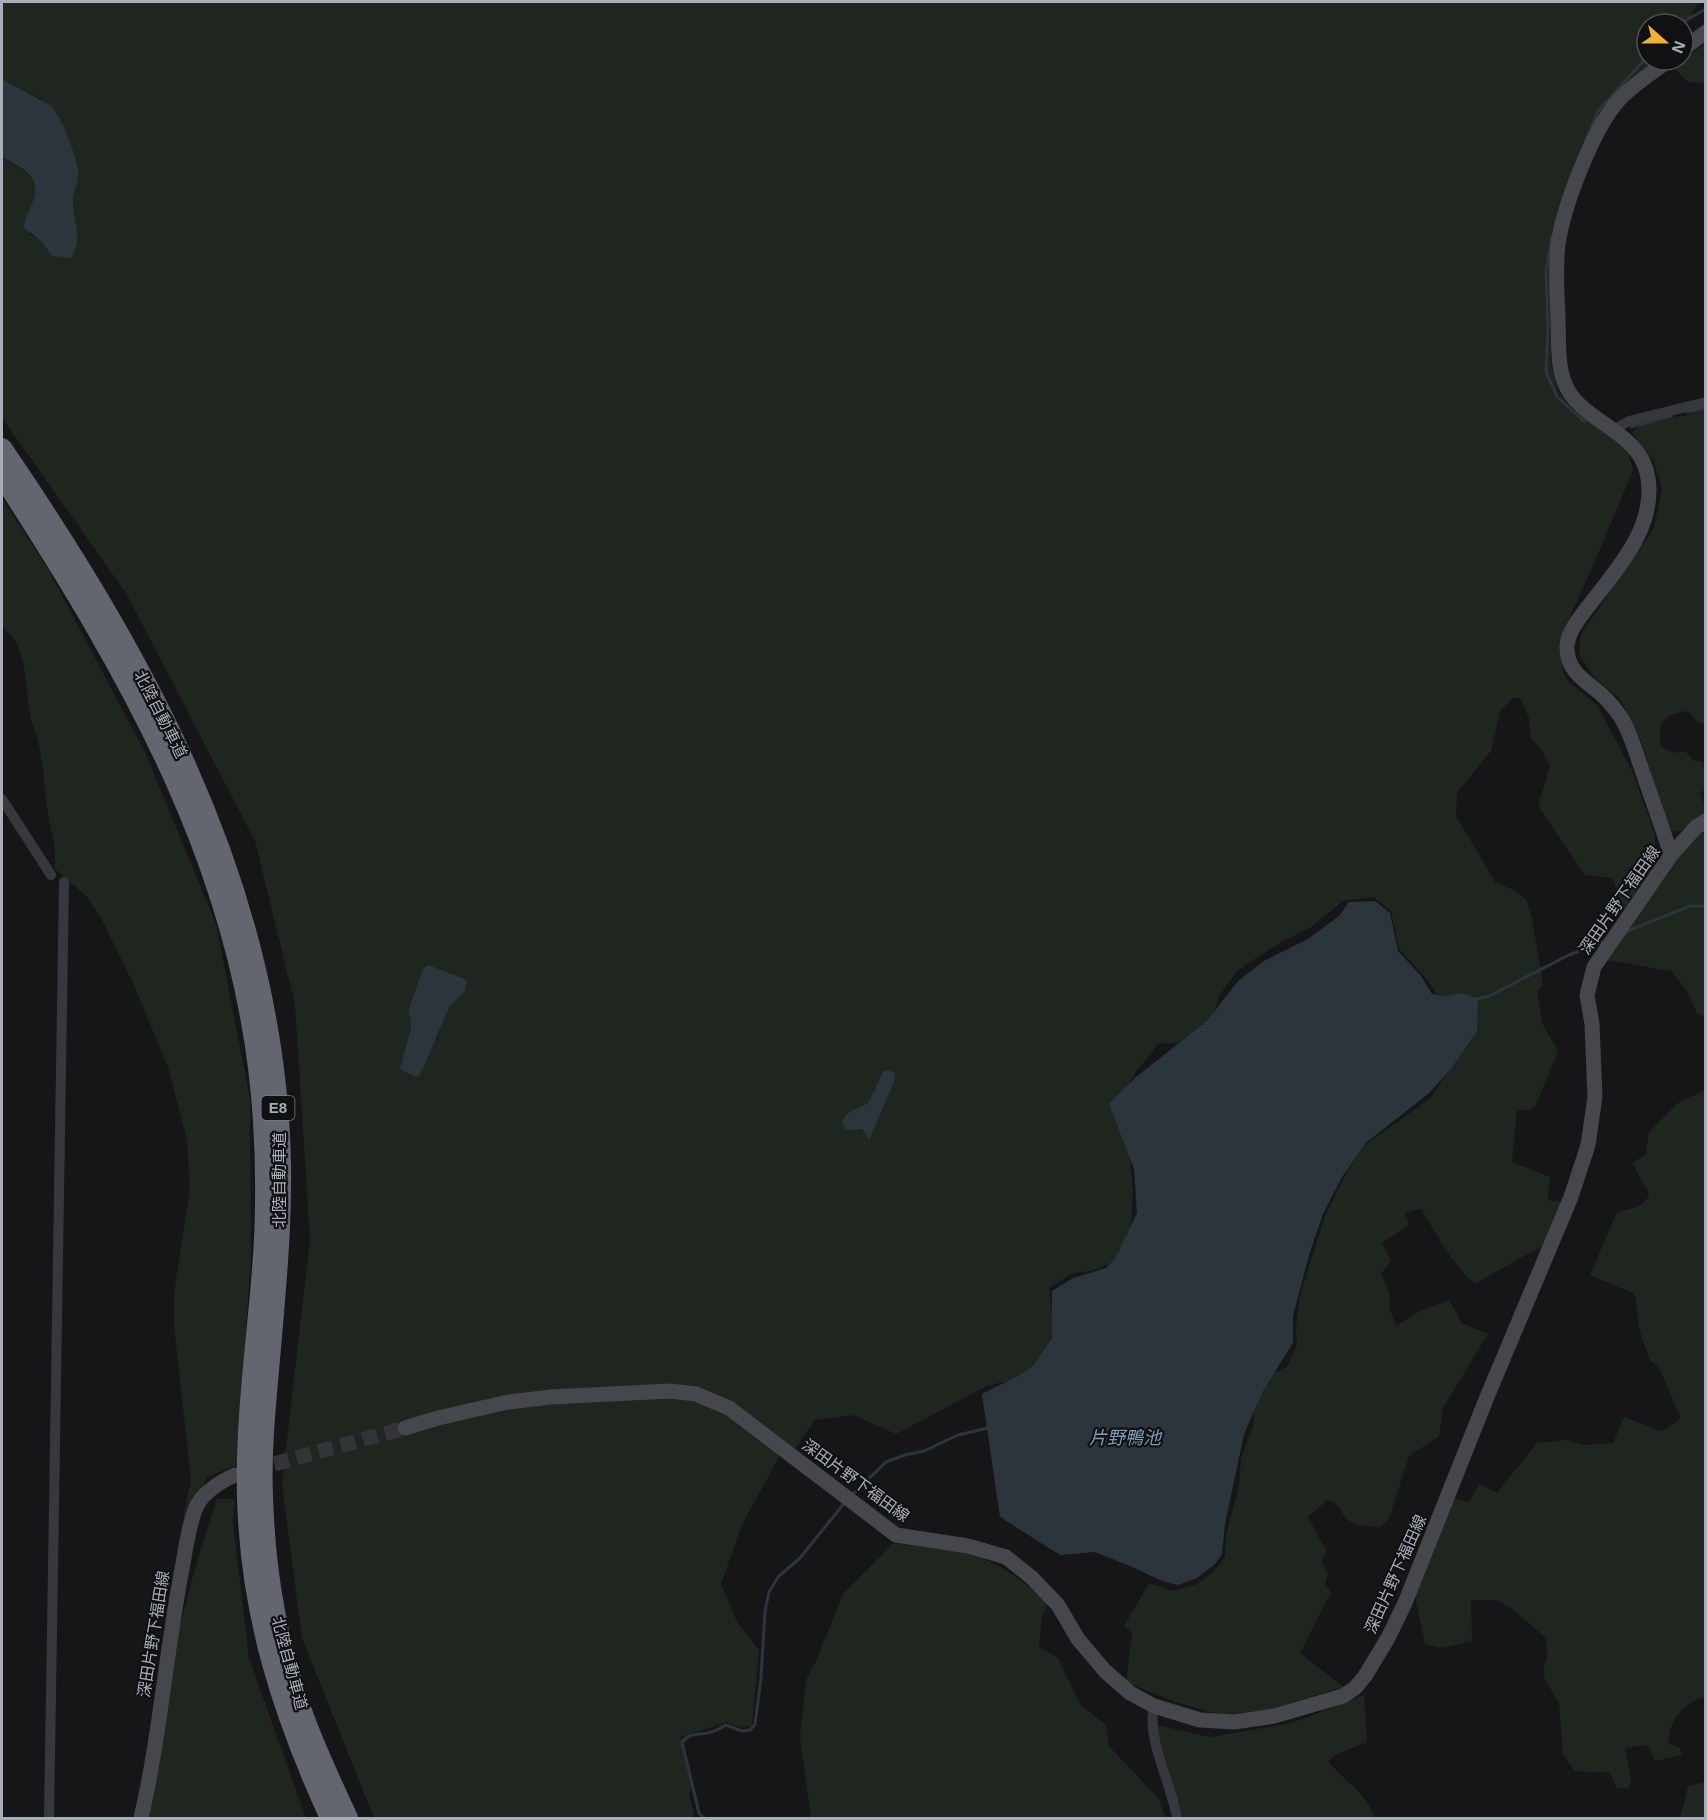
<svg xmlns="http://www.w3.org/2000/svg" width="1707" height="1820" viewBox="0 0 1707 1820" font-family="Arial,'Noto Sans JP',sans-serif">
<rect width="100%" height="100%" fill="#161618"/>
<path fill="#1e261f" fill-rule="evenodd" d="M2,2h1703l-9,3 -13,29v-10h-36v36h11l-52,43 -18,35 -38,115 1,110 7,28 12,17 56,38 6,20v7l-43,102 -25,54 -3,14 2,29 7,11 27,22 35,66 22,61 3,32 -33,50 -11,-36 -28,-3 -47,-69 12,-40 -10,-18 -9,-9 -2,-21 -9,-20h-7l-13,13 -9,40 -34,42 -1,23 39,66 21,9 10,8 6,19 11,66 -6,8 6,33 15,26 -23,56 -6,3h-12l-5,52 38,15 -2,23 14,2 -17,44 -25,12 -45,26c-21,-17 -39,-51 -54,-75l-16,4 4,12 -27,18 9,17 -10,14 8,18 1,18 6,16 22,-14 31,-12 13,23 26,11 -45,74 -4,28 -30,20 -20,63 -9,8c-11,-1 -27,-1 -34,-9 -8,-10 -5,-12 -18,-18l-21,17c9,10 9,22 19,30v5l-4,9 6,13 -3,11 6,7 -31,61 44,34 -77,23 -46,5 -46,-13 -49,-20 6,-49 -8,-7 25,-43 24,8 24,-7 16,-12 12,-15 1,-21 13,-51 2,-26 12,-33 2,-25 9,-24 23,-10 10,-22 -1,-15 3,-32 26,-82 18,-37 15,-24 11,-13 62,-44 32,-52 -20,-44 -20,-27 -24,-26 -8,-38 -18,-14 -30,4 -32,26 -35,18 -38,25 -19,26 -10,33 -13,12 -38,3 -22,28 -13,21 10,98 -3,48 -14,22 -25,10 -20,3 -22,14 5,42 -11,29 -12,16 -44,11 -91,48 -43,-19 -38,5 -20,29 -15,6 -38,70 -21,59 16,38 22,28 -7,76 -14,1 -11,-5 -47,15 12,47 -3,10 5,20 -3,4h-317l-72,-180 -20,-154 28,-245 -15,-234 -40,-164 -129,-248 -124,-175v-261c38,23 40,22 23,65l4,12 11,6 12,16 21,-1 4,-16 -4,-37 5,-32 -13,-40 -24,-31 -39,-20zM429,965l38,15 -2,12 -15,14 -14,34 -36,29 11,-41 -2,-19zM883,1072l-15,67 -6,-10 -16,-15 22,-11z
M1705,44v39l-17,-1 -15,-15z
M1705,408v317l-7,-3 -10,-11c-24,3 -31,12 -27,35l12,7 12,-2 8,9 9,2 3,10v17l-5,4 5,15v6l-25,18 -12,-2 -26,-87 -22,-44 -27,-23 -14,-22 2,-20 73,-106 8,-41 -9,-27 -21,-27 8,-8 47,-10z
M2,498l46,71 97,183 71,172 34,174 1,158 -14,209 -30,12 -18,41 -6,-1 8,-37 -17,-154v-33l16,-104 -3,-49 -19,-73 -35,-84 -33,-67 -14,-20 -31,-27v-21l-8,-39 -4,-41 -5,-27 -8,-25 -6,-49 -7,-24 -15,-17z
M1705,827v190l-8,-3 -10,-23 -16,-20 -64,-11 77,-111z
M1705,1090l1,607c-20,3 -40,26 -37,47l11,4 2,7 -27,6 -7,-16 -23,3 6,30 -2,10 -12,1 -7,-16 -36,-2 -11,-17 -4,-50 -15,-27v-10l3,-11 -1,-18 -34,-29 -16,-9h-25l1,41 -30,7 -17,-4 -11,-53 38,-93 17,4 10,-18 18,9 40,-50 29,-3 18,5 29,-2 11,-26 38,14 17,-11 1,-4 -22,-50 -8,-5 -12,-35 -2,-29 -3,-4 -43,-18 27,-63c12,-3 28,-4 32,-18l-17,-31 14,-9 3,-22 29,-29z
M217,1499h18l-2,23 16,136 57,160h-160l31,-181 21,-79z
M893,1543c24,4 48,5 71,10 32,7 61,28 83,51l-5,12 -3,31 19,11 22,46 26,21 3,21 51,54 5,18h-354l-11,-81 6,-57 10,-19 27,-67z
M1364,1695l3,47 -30,12 -9,7c17,22 36,28 47,57h-192l-28,-93 55,12 82,-14z
M1705,1782v36h-25l8,-32z"/>
<path fill="#2c353c" d="M2,79l48,26c12,11 25,48 28,65 1,11 -5,22 -5,33 1,18 10,38 -2,55l-19,-2 -12,-16 -16,-12c0,-8 4,-15 7,-22 13,-31 -7,-36 -29,-49z
M1375,901l15,12 8,38 23,25 11,18 15,2 15,-3 16,6 -1,32 -27,39 -22,24 -61,48 -25,35 -19,37 -14,41 -16,61v27l-29,46 -20,45 -19,90 -3,30 -7,10 -18,14 -19,7 -16,-4 -32,-15 -35,-14 -35,3 -60,-38 -18,-123 38,-19 13,-9 19,-28v-47l21,-13 33,-10 10,-11 21,-44 -3,-44 -25,-65 27,-27 71,-56 31,-40 26,-20 44,-22 31,-23 10,-14z
M429,965l38,15 -2,12 -15,14 -30,69 -5,2 -15,-8 11,-41 -2,-19 14,-40z
M889,1070l6,3 -1,9 -25,58 -7,-11 -16,1 -4,-7 4,-9 22,-11 15,-31z"/>
<g fill="none" stroke-linecap="round" stroke-linejoin="round">
<path stroke="#2c353c" stroke-width="3" d="M1679,24l27,-15
M1585,142l13,-31 49,-54
M1552,236l-6,35 2,55 -2,46 11,25 28,25
M1687,412l19,-4
M1631,427l41,-11
M1625,932l65,-26h16
M1475,999l12,-2 82,-42 36,-14
M853,1494l33,-32 19,-7 19,-4 34,-16 30,-7
M704,1818l-5,-5 -17,-71c9,-11 17,-6 29,-10 5,-1 10,-4 15,-7l16,6 8,-1 5,-6 6,-46 4,-67 4,-19 9,-15 22,-19 46,-57"/>
<path stroke="#333438" stroke-width="15" stroke-dasharray="15 8" stroke-linecap="butt" d="M252,1470l153,-42"/>
<path stroke="#37383d" stroke-width="10" d="M1613,430l16,-9 77,-19
M2,799l49,76
M1154,1706c-8,33 18,79 23,112
M49,1818l15,-936"/>
<path stroke="#45474d" stroke-width="15" d="M1683,49l23,-17
M1669,60c-17,13 -37,25 -51,41 -25,28 -55,106 -60,144 -3,24 -1,49 0,74 1,25 -2,55 13,76 23,31 71,40 77,83 8,51 -33,93 -61,130 -8,11 -18,22 -20,37 -1,22 12,32 28,44 9,7 18,17 25,27 10,15 15,34 21,51 10,30 21,59 30,88
M405,1428l33,-10 70,-16 43,-5 119,-6 26,3 33,14 167,127 72,11 38,11 25,20 27,28 20,34 27,32 25,22 24,13 46,14 34,2 40,-6 69,-20 12,-8 10,-12 23,-38 17,-35 82,-206 84,-200 17,-52 7,-48 -3,-73 -5,-29 7,-28 77,-112 25,-28 10,-6
M141,1818c19,-82 25,-166 41,-249 3,-16 8,-54 17,-67 8,-12 23,-21 36,-27"/>
<path stroke="#63666e" stroke-width="20" d="M2,448c140,205 259,419 277,671 6,81 -2,160 -9,240 -4,46 -9,92 -7,138 2,65 12,132 32,194 14,43 34,86 53,127
M2,476c130,201 246,400 261,645 3,49 3,99 -1,149 -6,76 -17,151 -15,227 3,117 35,216 83,321"/>
</g>
<g text-anchor="middle" stroke-width="4.5" stroke-linejoin="round" paint-order="stroke">
<rect fill="#111113" stroke="#7b7e86" stroke-width="1.5" x="261.5" y="1096" width="33" height="24" rx="4.5"/>
<g font-size="15" font-weight="bold" fill="#a8adb8">
<text x="278" y="1113">E8</text>
</g>
<g font-size="16" fill="#a8adb8" stroke="#111113">
<text transform="translate(161 714) rotate(63)" y="6">北陸自動車道</text>
<text transform="translate(1619 900) rotate(-55)" y="6">深田片野下福田線</text>
<text transform="translate(279 1180) rotate(-90)" y="6">北陸自動車道</text>
<text transform="translate(856 1480) rotate(36)" y="6">深田片野下福田線</text>
<text transform="translate(1395 1574) rotate(-66)" y="6">深田片野下福田線</text>
<text transform="translate(153 1634) rotate(-81)" y="6">深田片野下福田線</text>
<text transform="translate(290 1663) rotate(75)" y="6">北陸自動車道</text>
</g>
<g font-size="18" font-style="italic" fill="#7f9bb3" stroke="#111113">
<text x="1125" y="1444">片野鴨池</text>
</g>
</g>
<rect width="1707" height="1820" fill="none" stroke="#a8adb8" stroke-width="6"/>
<g transform="translate(1665 42) rotate(111)"><circle r="28" fill="#111113" stroke="#4d4f55" stroke-width="1.5"/>
<path d="M0-4.5L10 22L0 15L-10 22Z" fill="#f2b134"/>
<text y="-9" font-size="16" font-weight="bold" text-anchor="middle" fill="#a8adb8">N</text>
</g>
</svg>
